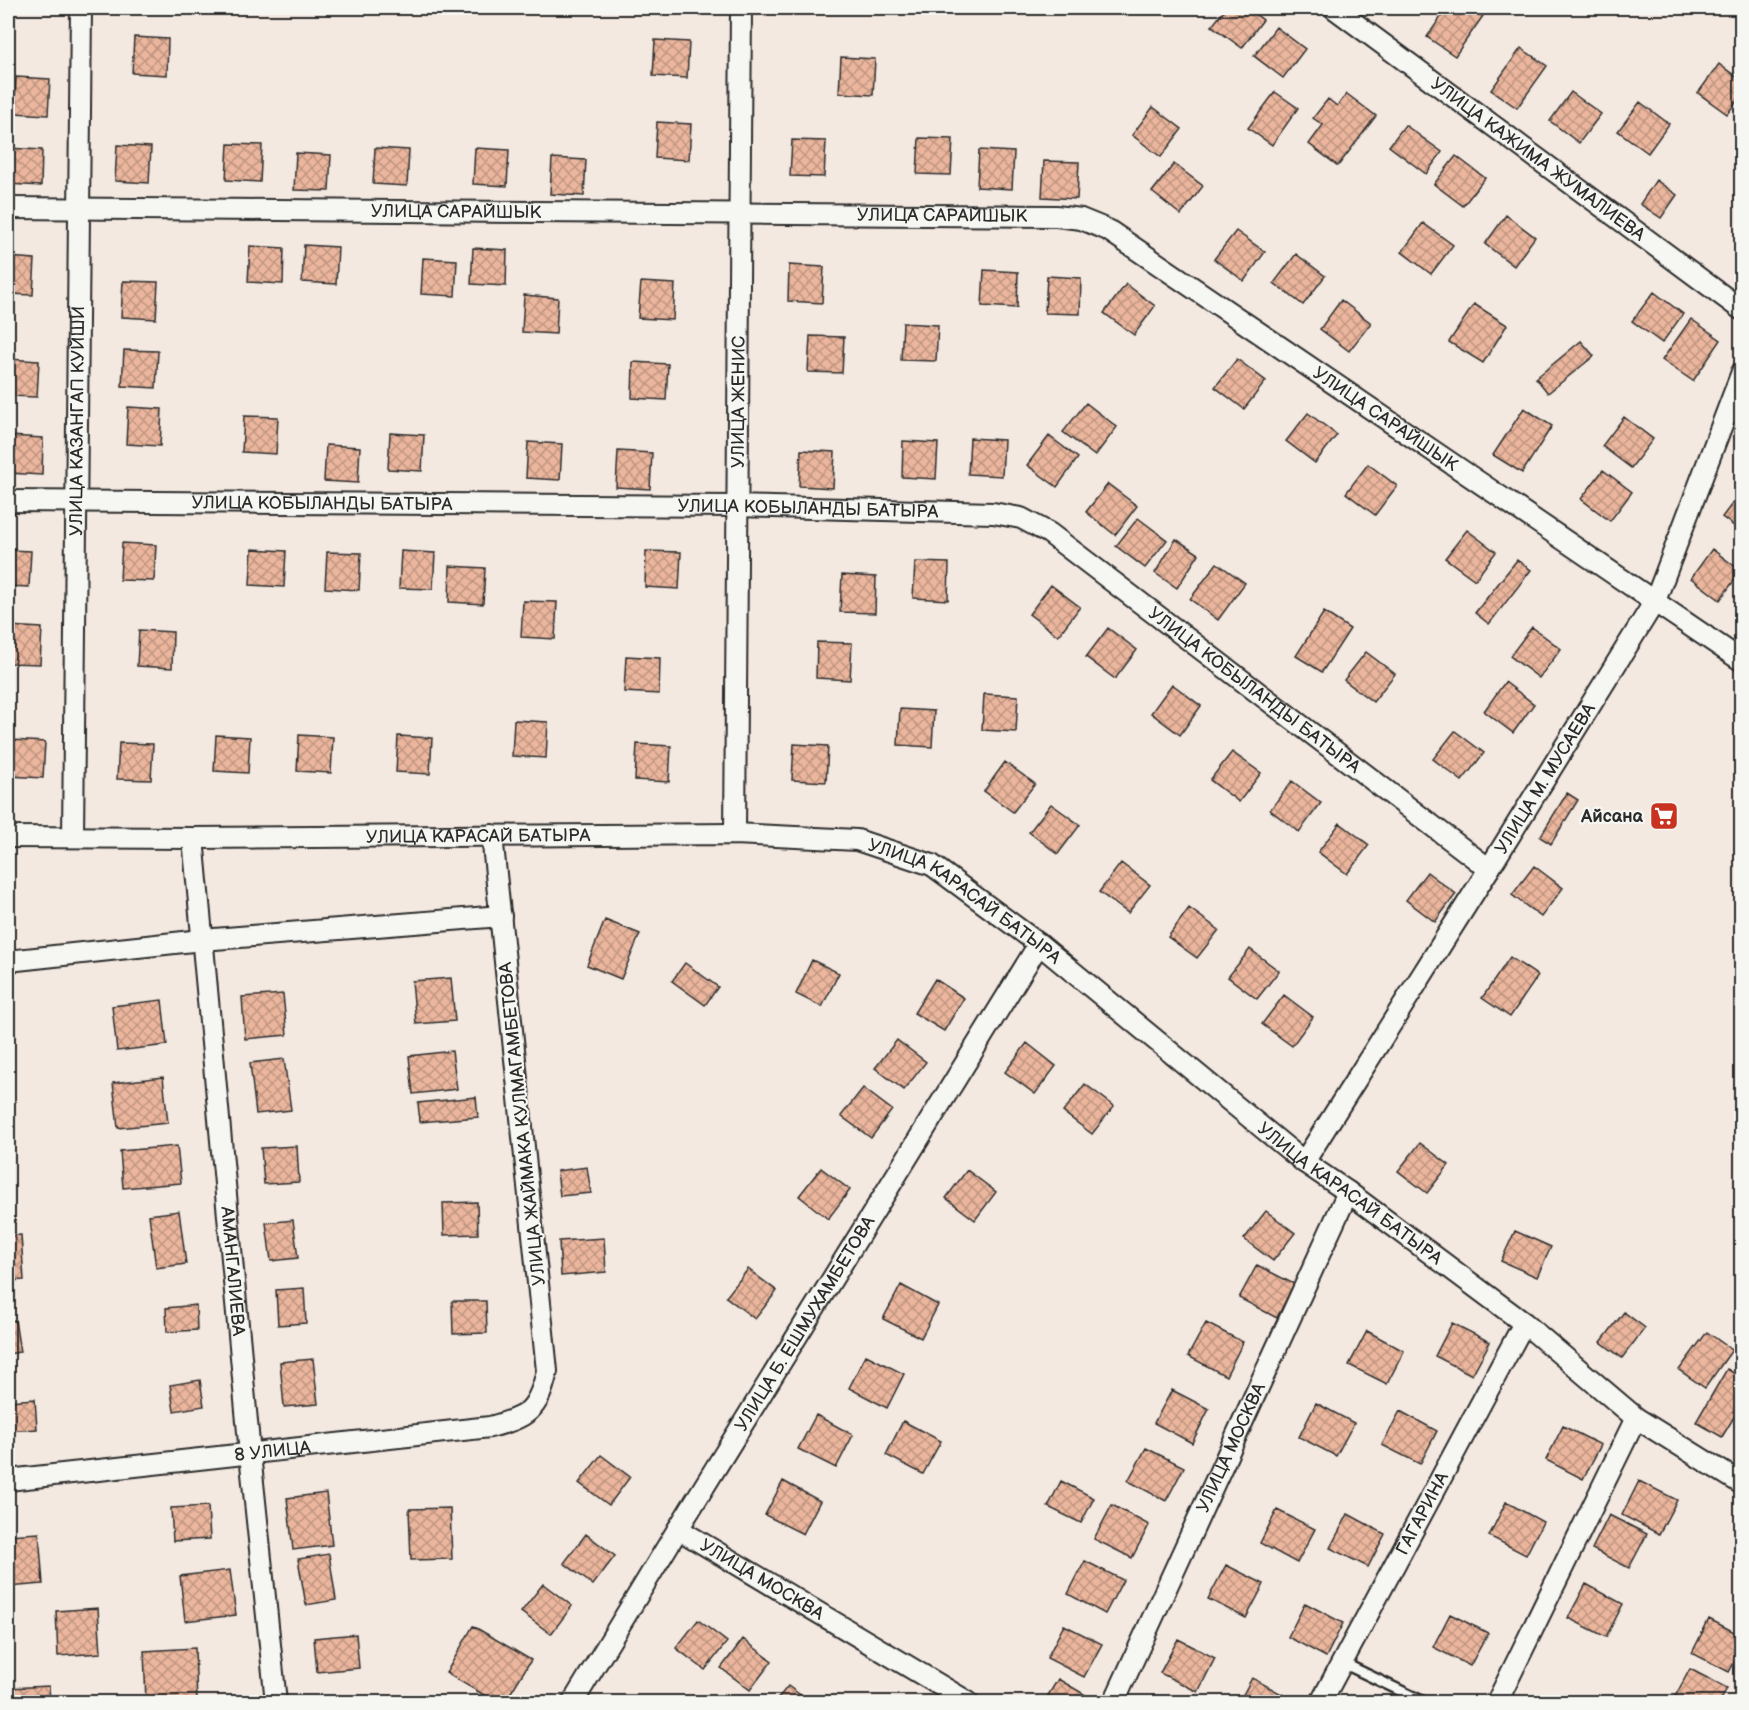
<svg xmlns="http://www.w3.org/2000/svg" width="1749" height="1710" viewBox="0 0 1749 1710" font-family="'Balsamiq Sans',sans-serif">
<defs>
<pattern id="building-cross-hatch" width="8" height="8" patternUnits="userSpaceOnUse" patternTransform="scale(1.5)"><rect width="8" height="8" fill="#ebb69d"/><path d="M0 0l8 8M0 8l8-8" fill="none" stroke="#bf9480"/></pattern>
</defs>
<rect width="100%" height="100%" fill="#f4e9e1"/>
<filter id="ink" filterUnits="userSpaceOnUse"><feTurbulence type="fractalNoise" baseFrequency=".0167" numOctaves="2"/><feDisplacementMap in="SourceGraphic" scale="12" xChannelSelector="R" yChannelSelector="G"/><feConvolveMatrix kernelMatrix="1 2 1 2 8 2 1 2 1" color-interpolation-filters="sRGB"/></filter>
<g filter="url(#ink)">
<path fill="url(#building-cross-hatch)" stroke="#2b2b2b" stroke-width="1.5" d="M969,8h35l-1,4 -34,-1z
M1128,8h35v4l-35,-2z
M1226,8h21l16,12 -21,28 -30,-22z
M1447,8h24l12,8 -28,40 -28,-19z
M1276,27l29,22 -22,29 -29,-22z
M134,37l34,2 -1,36 -35,-2z
M655,40l34,2 -2,36 -34,-2z
M1521,48l26,18 -30,42 -26,-18z
M841,57l34,2 -2,36 -34,-2z
M1719,64l23,17v14l-15,19 -29,-21z
M16,77l34,2 -2,36 -34,-2z
M1275,92l23,16 -26,37 -24,-17z
M1571,92l30,22 -22,29 -29,-22z
M1347,94l29,22 -38,50 -29,-22 14,-19 -10,-7 15,-19 9,7z
M1640,102l29,22 -21,29 -30,-22z
M1153,107l29,22 -21,28 -29,-22z
M657,122l34,2 -2,36 -34,-2z
M1405,125l37,27 -16,22 -37,-28z
M919,138l34,1 -2,36 -34,-1z
M792,140l34,1 -2,36 -34,-1z
M228,144l34,1 -2,37 -34,-2z
M117,145l34,2 -2,36 -34,-2z
M8,148l34,2 -1,36 -33,-2z
M375,148l34,2 -2,36 -34,-2z
M475,148l34,2 -2,36 -34,-2z
M979,150l35,2 -2,37 -35,-2z
M296,153l35,2 -2,36 -35,-1z
M1456,156l29,22 -22,28 -29,-22z
M552,158l34,2 -2,36 -34,-2z
M1044,161l35,1 -2,37 -35,-2z
M1174,164l29,22 -22,29 -29,-23z
M1656,180l21,15 -16,23 -21,-14z
M1506,215l29,22 -21,29 -29,-22z
M1423,223l30,22 -22,29 -29,-22z
M1236,231l29,21 -21,29 -30,-22z
M304,245l34,2 -2,37 -34,-2z
M250,246l34,2 -1,36 -35,-2z
M473,248l34,2 -1,36 -35,-2z
M1296,254l29,22 -22,29 -29,-22z
M8,257l27,2 -2,36 -25,-1z
M423,258l34,2 -2,36 -34,-2z
M789,265l35,2 -2,36 -34,-2z
M984,270l34,2 -1,36 -35,-2z
M1047,276l34,2 -1,36 -35,-1z
M123,281l35,1 -2,37 -35,-2z
M641,282l34,2 -2,36 -35,-2z
M1126,284l29,22 -21,29 -30,-22z
M1654,292l29,22 -21,29 -30,-22z
M524,295l34,3 -2,36 -34,-2z
M1341,300l30,23 -22,28 -29,-22z
M1474,304l33,21 -24,38 -34,-21z
M1691,319l30,21 -28,41 -31,-21z
M903,323l35,2 -2,36 -35,-1z
M810,336l34,1 -2,36 -34,-1z
M1581,341l13,15 -46,37 -12,-15z
M124,350l34,1 -2,37 -34,-2z
M8,359l31,2 -2,36 -29,-1z
M1237,359l29,22 -22,28 -29,-22z
M633,362l35,2 -2,36 -34,-2z
M1086,403l31,24 -22,29 -32,-24z
M128,407l34,2 -2,37 -34,-2z
M1524,408l28,18 -30,47 -29,-18z
M1308,413l29,22 -22,28 -29,-22z
M244,416l34,1 -2,37 -34,-2z
M1624,417l29,22 -22,29 -29,-22z
M390,433l34,2 -2,36 -34,-2z
M9,436l34,2 -1,37 -34,-2z
M1049,436l29,22 -21,29 -30,-22z
M970,438l34,2 -2,36 -34,-2z
M903,441l35,2 -2,36 -34,-2z
M528,442l34,2 -2,36 -34,-2z
M326,445l34,2 -2,36 -34,-2z
M801,450l34,2 -2,36 -34,-2z
M618,451l34,2 -2,36 -34,-2z
M1368,464l29,22 -22,29 -29,-22z
M1603,470l29,22 -22,29 -29,-22z
M1108,484l29,22 -22,29 -29,-23z
M1742,491v41l-20,-15z
M1138,518l29,22 -22,28 -29,-22z
M1467,530l29,22 -21,28 -30,-22z
M1176,539l23,15 -22,34 -22,-15z
M122,543l34,2 -2,36 -34,-1z
M252,549l34,2 -2,36 -34,-2z
M1712,549l29,22 -21,29 -29,-22z
M8,550l23,1 -2,36 -21,-1z
M401,551l34,2 -2,36 -34,-1z
M646,551l35,1 -2,37 -34,-2z
M327,552l34,1 -2,37 -34,-2z
M1517,560l14,10 -42,54 -14,-11z
M915,562l34,1 -1,37 -35,-2z
M1217,563l28,20 -27,37 -28,-21z
M450,566l35,2 -2,36 -34,-2z
M842,575l34,2 -1,36 -35,-1z
M1051,585l29,22 -22,29 -29,-22z
M523,601l34,1 -2,37 -34,-2z
M1324,612l26,17 -28,43 -26,-16z
M8,626l34,2 -2,36 -32,-1z
M1532,627l29,22 -22,29 -29,-22z
M1108,628l29,22 -22,29 -29,-22z
M139,630l34,2 -1,36 -35,-2z
M817,642l35,1 -2,37 -34,-2z
M1366,652l29,22 -22,28 -29,-22z
M626,656l34,2 -1,36 -35,-2z
M1505,682l29,22 -21,29 -29,-22z
M1172,684l29,22 -21,29 -29,-22z
M984,694l34,2 -2,36 -34,-2z
M900,709l34,2 -2,36 -34,-2z
M514,720l34,2 -2,36 -34,-2z
M1455,731l29,22 -22,28 -29,-22z
M216,735l34,2 -2,36 -34,-2z
M299,735l34,2 -2,36 -34,-2z
M398,736l34,2 -2,36 -34,-2z
M11,740l34,2 -2,36 -34,-2z
M119,743l34,1 -2,36 -34,-1z
M637,744l34,2 -2,36 -34,-2z
M794,744l34,2 -2,36 -34,-2z
M1232,752l29,21 -22,29 -29,-22z
M1005,762l30,22 -22,28 -29,-21z
M1292,781l29,22 -22,29 -29,-22z
M1567,793l11,7 -27,44 -11,-7z
M1051,804l29,21 -22,29 -29,-22z
M1340,823l29,22 -22,29 -29,-22z
M1121,863l29,22 -22,28 -29,-21z
M1534,866l29,22 -22,29 -29,-22z
M1427,872l29,22 -21,28 -29,-22z
M1189,908l30,22 -22,28 -29,-21z
M605,920l35,14 -19,45 -34,-14z
M1250,949l29,22 -22,28 -29,-22z
M1510,957l28,19 -28,41 -28,-19z
M812,960l27,13 -17,34 -26,-13z
M685,963l33,24 -13,18 -33,-24z
M451,978l4,43 -39,3 -4,-43z
M935,979l29,19 -20,33 -30,-18z
M283,994l4,41 -42,4 -3,-42z
M1284,995l29,22 -21,29 -30,-22z
M162,1000l5,45 -50,6 -5,-45z
M897,1040l29,22 -22,28 -29,-22z
M1027,1043l29,23 -21,28 -30,-22z
M452,1051l5,38 -44,5 -4,-38z
M284,1059l7,51 -35,4 -6,-51z
M163,1077l5,46 -50,5 -5,-45z
M1085,1084l29,22 -22,28 -29,-22z
M863,1088l29,22 -21,28 -30,-22z
M476,1097l2,20 -58,5 -2,-19z
M1420,1143l29,22 -22,28 -29,-22z
M177,1146l4,37 -58,5 -3,-37z
M297,1146l2,36 -35,2 -3,-36z
M587,1167l4,26 -31,3 -3,-25z
M821,1168l29,22 -22,29 -29,-23z
M967,1170l29,22 -21,28 -29,-22z
M477,1202l1,32 -34,1 -1,-32z
M179,1211l7,53 -30,4 -7,-53z
M1266,1211l29,22 -22,28 -29,-22z
M293,1220l5,38 -27,3 -5,-38z
M1515,1231l36,16 -14,30 -36,-16z
M21,1235l3,45 -16,1v-45z
M604,1238l2,34 -45,4 -2,-35z
M1257,1265l37,19 -17,34 -38,-20z
M748,1269l29,22 -22,28 -29,-22z
M901,1285l37,20 -17,33 -38,-19z
M304,1288l2,35 -28,2 -2,-35z
M452,1301h34l1,32 -34,1z
M196,1305l1,25 -30,2 -1,-24z
M1624,1312l21,16 -23,30 -21,-16z
M15,1320l5,32 -12,2v-33z
M1206,1323l37,19 -17,34 -38,-20z
M1452,1323l38,19 -18,33 -37,-19z
M1367,1331l37,20 -17,33 -38,-19z
M1707,1332l25,18 -27,38 -26,-18z
M866,1355l38,19 -17,34 -38,-20z
M313,1359l5,45 -34,3 -4,-45z
M1727,1369l15,9v26l-20,33 -26,-15z
M200,1380l4,26 -30,5 -4,-26z
M1172,1390l37,19 -17,34 -38,-20z
M35,1399l2,30 -29,2v-30z
M1316,1403l38,20 -18,33 -37,-19z
M1400,1411l37,20 -17,33 -38,-19z
M816,1415l37,20 -17,33 -38,-19z
M903,1421l38,20 -18,33 -37,-19z
M1563,1426l38,19 -18,34 -37,-19z
M1146,1448l38,19 -18,34 -38,-20z
M601,1455l29,22 -21,28 -30,-22z
M783,1481l37,20 -17,33 -38,-19z
M1061,1481l33,17 -13,25 -33,-16z
M1639,1481l38,19 -18,34 -37,-19z
M326,1493l6,52 -39,5 -6,-52z
M1506,1502l37,20 -17,33 -37,-19z
M1112,1505l37,20 -17,33 -38,-19z
M208,1506l2,33 -37,2 -2,-33z
M450,1508l2,51 -41,1 -2,-51z
M1277,1510l38,19 -18,34 -37,-20z
M1348,1514l37,20 -17,33 -38,-19z
M1609,1515l38,19 -18,34 -37,-19z
M39,1533l4,51 -35,3v-52z
M586,1534l29,22 -22,29 -29,-22z
M329,1554l7,46 -30,5 -8,-46z
M1085,1561l38,19 -18,34 -37,-20z
M1226,1565l38,19 -18,34 -38,-19z
M230,1570l6,45 -51,6 -5,-45z
M543,1584l29,22 -21,28 -30,-22z
M1586,1584l37,20 -17,33 -38,-19z
M1305,1603l38,20 -17,34 -38,-20z
M98,1608l3,45 -43,3 -2,-45z
M1450,1614l38,19 -18,33 -37,-19z
M1709,1619l33,17v12l-13,24 -37,-19z
M698,1620l29,22 -22,28 -29,-22z
M1064,1625l38,19 -18,33 -37,-19z
M473,1626l58,34 -26,42h-9l-50,-29z
M356,1634l3,34 -42,4 -3,-34z
M743,1639l29,22 -22,29 -29,-22z
M1178,1639l37,19 -17,34 -38,-19z
M195,1648l2,54h-51l-2,-51z
M1690,1669l37,19 -7,14h-48z
M1252,1678l37,20 -2,4h-48z
M1058,1679l31,18 -3,5h-42z
M49,1686l1,16h-42v-14z
M788,1686l22,16h-35z"/>
<g fill="none" stroke-linecap="round" stroke-linejoin="round">
<g stroke="#2b2b2b" stroke-width="14">
<path id="lane" d="M1343,1663l81,39"/>
</g>
<g stroke="#2b2b2b" stroke-width="24">
<g id="street">
<path id="s1" d="M1334,8l408,302"/>
<path id="s2" d="M8,208l1048,8 25,3 27,11 634,431"/>
<path id="s3" d="M8,501l728,5 257,7 28,5 28,15 440,336"/>
<path id="s4" d="M735,834l6,-826"/>
<path id="s5" d="M8,837l185,1 542,-4 122,6 75,25 107,79 265,218 44,30 176,131 112,95 106,66"/>
<path id="s6" d="M73,837l8,-829"/>
<path id="s7" d="M193,838l57,616 26,248"/>
<path d="M8,961l194,-21 299,-24"/>
<path id="s8" d="M1304,1162l185,-293 166,-268 87,-229"/>
<path id="s9" d="M8,1480l482,-53c38,-10 48,-16 57,-56l-55,-536"/>
<path id="s10" d="M678,1529l290,173"/>
<path id="s11" d="M573,1702l105,-173 361,-585"/>
<path id="s12" d="M1114,1702l234,-510"/>
<path id="s13" d="M1321,1702l203,-379"/>
<path d="M1497,1702l139,-284"/>
</g>
</g>
<use href="#lane" stroke="#f6f6f2" stroke-width="9"/>
<use href="#street" stroke="#f6f6f2" stroke-width="20"/>
</g>
</g>
<defs>
<g id="supermarket-square" transform="scale(1.5)"><rect x="-9" y="-9" width="18" height="18" rx="4" fill="#c8321e" stroke="#f6f6f2"/><path d="M-6-5.5h2.5l.6 2H6L4.5 2H-2.5L-4.4-4H-6ZM-1.5 3.2a1.3 1.3 0 1 0 .1 0ZM3 3.2a1.3 1.3 0 1 0 .1 0Z" fill="#fff"/></g>
</defs>
<g fill-rule="evenodd">
<use href="#supermarket-square" x="1664" y="816"/>
</g>
<g text-anchor="middle" stroke-width="4.5" stroke-linejoin="round" paint-order="stroke">
<g font-size="18" fill="#2b2b2b" stroke="#f6f6f2">
<text dy="6" stroke="none"><textPath href="#s1" startOffset="254">УЛИЦА КАЖИМА ЖУМАЛИЕВА</textPath></text>
<text dy="6" stroke="none"><textPath href="#s2" startOffset="448">УЛИЦА САРАЙШЫК</textPath></text>
<text dy="6" stroke="none"><textPath href="#s2" startOffset="934">УЛИЦА САРАЙШЫК</textPath></text>
<text dy="6" stroke="none"><textPath href="#s4" startOffset="432">УЛИЦА ЖЕНИС</textPath></text>
<text dy="6" stroke="none"><textPath href="#s2" startOffset="1438">УЛИЦА САРАЙШЫК</textPath></text>
<text dy="6" stroke="none"><textPath href="#s6" startOffset="416">УЛИЦА КАЗАНГАП КУЙШИ</textPath></text>
<text dy="6" stroke="none"><textPath href="#s3" startOffset="314">УЛИЦА КОБЫЛАНДЫ БАТЫРА</textPath></text>
<text dy="6" stroke="none"><textPath href="#s3" startOffset="800">УЛИЦА КОБЫЛАНДЫ БАТЫРА</textPath></text>
<text dy="6" stroke="none"><textPath href="#s3" startOffset="1304">УЛИЦА КОБЫЛАНДЫ БАТЫРА</textPath></text>
<text dy="6" stroke="none"><textPath href="#s8" startOffset="453">УЛИЦА М. МУСАЕВА</textPath></text>
<text dy="6" stroke="none"><textPath href="#s5" startOffset="470">УЛИЦА КАРАСАЙ БАТЫРА</textPath></text>
<text dy="6" stroke="none"><textPath href="#s5" startOffset="974">УЛИЦА КАРАСАЙ БАТЫРА</textPath></text>
<text transform="translate(522 1124) rotate(-96)" y="6">УЛИЦА ЖАЙМАКА КУЛМАГАМБЕТОВА</text>
<text dy="6" stroke="none"><textPath href="#s5" startOffset="1460">УЛИЦА КАРАСАЙ БАТЫРА</textPath></text>
<text dy="6" stroke="none"><textPath href="#s7" startOffset="435">АМАНГАЛИЕВА</textPath></text>
<text dy="6" stroke="none"><textPath href="#s11" startOffset="444">УЛИЦА Б. ЕШМУХАМБЕТОВА</textPath></text>
<text dy="6" stroke="none"><textPath href="#s12" startOffset="280">УЛИЦА МОСКВА</textPath></text>
<text dy="6" stroke="none"><textPath href="#s9" startOffset="266">8 УЛИЦА</textPath></text>
<text dy="6" stroke="none"><textPath href="#s13" startOffset="214">ГАГАРИНА</textPath></text>
<text dy="6" stroke="none"><textPath href="#s10" startOffset="98">УЛИЦА МОСКВА</textPath></text>
</g>
<g font-size="18" font-weight="bold" fill="#2b2b2b" stroke="#f6f6f2" text-anchor="end">
<text x="1643" y="822">Айсана</text>
</g>
</g>
<rect width="1749" height="1710" fill="none" stroke="#f6f6f2" stroke-width="30"/>
<rect x="15" y="15" width="1719" height="1680" fill="none" stroke="#2b2b2b" stroke-width="2" filter="url(#ink)"/>
</svg>
